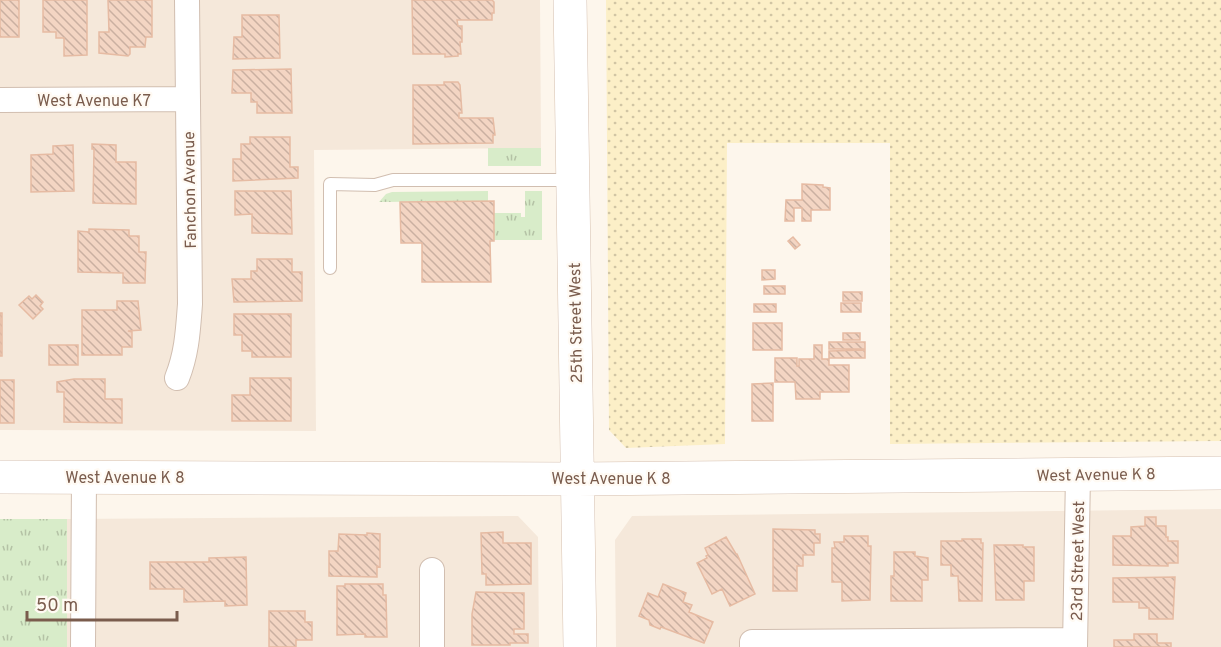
<svg xmlns="http://www.w3.org/2000/svg" width="1221" height="647" viewBox="0 0 1221 647" font-family="Overpass,sans-serif">
<defs>
<pattern id="grass-tufts" width="24" height="20" patternUnits="userSpaceOnUse" patternTransform="scale(1.5)"><rect width="24" height="20" fill="#d8ecc9"/><path d="M3 7l-1-3M5 7V3M7 7l1-3M15 17l-1-3M17 17v-4M19 17l1-3" fill="none" stroke="#b4c2a5"/></pattern>
<pattern id="sand-dots" width="8" height="8" patternUnits="userSpaceOnUse" patternTransform="scale(1.5)"><rect width="8" height="8" fill="#fcefc7"/><path d="M2 2h.1M6 6h.1" fill="none" stroke="#d1c5a4" stroke-width="1.8" stroke-linecap="round"/></pattern>
<pattern id="building-back-hatch" width="6" height="6" patternUnits="userSpaceOnUse" patternTransform="scale(1.5)"><rect width="6" height="6" fill="#f3d5c3"/><path d="M-1 5l2 2M0 0l6 6M5-1l2 2" fill="none" stroke="#cab0a1"/></pattern>
</defs>
<rect width="100%" height="100%" fill="#fdf6ec"/>
<path fill="#f5e8da" d="M0,0h540l1,148 -227,2 2,281 -316,-1z
M1221,509v138h-605l-1,-107 17,-24z
M518,516l20,21 1,110h-472v-128z"/>
<path fill="url(#grass-tufts)" d="M488,148h53v18h-53z
M488,191v10l-109,1 7,-8 6,-2z
M525,191h17v49h-48v-27h27v4h4z
M0,519h67v128h-67z"/>
<path fill="url(#sand-dots)" d="M606,0h615v441l-331,3v-301h-163l-2,301 -99,4 -17,-18z"/>
<path fill="url(#building-back-hatch)" stroke="#e6bba3" stroke-width="1.5" d="M0,0h19v37h-19z
M43,0h44v55l-23,1v-18h-8v-6h-13z
M108,0h44v37h-6l-1,10h-15v7l-2,2 -29,-3v-21h10z
M412,0h80l2,2v11h-2v7h-35l1,6h4v16h-2l1,12h-3v2l-13,1v-3h-32z
M242,15h37l1,43 -47,1 1,-22h8z
M291,69l1,44h-35v-11h-6v-9h-19l1,-23z
M444,82h14l2,3 2,28h-3v5h34l2,17h-2v8l-80,1v-59h31z
M250,137h40v30h8v11l-65,3v-22h8v-15h9z
M92,144l24,1v17h20v42l-43,-1 1,-54h-2z
M73,145l1,46 -43,1v-37l22,-1v-8z
M802,184l21,1v2l7,1v22h-19v11h-9v-13h-8v13h-9l1,-21h16z
M235,191h56l1,43 -40,-1v-19l-17,1z
M494,201v40h-4l1,41h-69v-39h-21l-1,-41z
M89,229l40,1v6h10v16h7l-1,31h-22v-10l-45,-1v-41l11,1z
M793,237l7,8 -5,4 -7,-8z
M257,259h35v13h10v29l-68,1 -2,-23h19v-8h6z
M762,270h13v9l-13,1z
M764,286h21v8h-21z
M843,292h19v9h-19z
M36,295l7,7 -3,4 3,3 -10,10 -14,-14 10,-9 3,3z
M117,301h21l3,29 -13,1 4,1v15h-10v8h-40v-45h35z
M841,303h20v9h-20z
M754,304h22v8h-22z
M0,313h2v43h-2z
M234,314h57v43h-39v-6h-10v-16h-8z
M753,323h29v27h-29z
M843,333h17v7h-17z
M829,342h36v7h-36z
M49,345h29v20h-29z
M814,345h8v14h7v6h20v27h-29v7h-24l-1,-17h-20v-24h22v8h2v-7h15z
M865,350v8h-36v-7z
M250,378h41v43h-59v-26h18z
M74,379h31v20h17v24l-58,-1v-30h-7v-10z
M0,380h14v43h-14z
M773,383v38h-21v-37z
M1145,517h11v9h10v11h2v4h10v22h-10v3l-55,-1v-29h18v-9l14,-1z
M773,529l42,1v4h5v9h-6v12h-11v11h-6v25h-24z
M503,532v11h28v41l-45,1v-11h-4l-1,-41z
M367,533l13,1v33l-3,-1v11l-48,-1v-25h9l1,-17 28,1z
M844,536h24v10h3l-1,54 -28,1v-19h-10v-34h3l-1,-6h10z
M726,537l10,17h1l18,40 -25,12 -8,-17 -10,5 -15,-31 10,-5 -1,-2 2,-1 -3,-7z
M962,539h19v4h2l-1,58h-23l-1,-25h-7v-11h-10v-24h21z
M994,545h29v2h11v34h-10v19h-28z
M894,552h21v4l13,2v22h-6v21h-31v-25h3z
M246,557l1,48 -22,1v-5l-41,1v-13h-34v-27h59v-4z
M1175,577l-2,42h-24v-11h-10v-6h-26v-24z
M345,584h38v11h3l1,42h-22v-3l-28,1v-49h8z
M663,584l23,9 -3,9 9,3 -3,7 24,10 -9,21 -43,-16 -1,2 -10,-4 -1,-5 -10,-4 9,-23 10,4z
M476,592l48,1v36h-10v5h14v9h-18v2h-38v-31z
M269,611h36v11h7v18h-16v7h-27z
M1134,634h23v9h14v4h-57v-7h20z"/>
<g fill="none" stroke-linecap="round" stroke-linejoin="round">
<g stroke="#d1beb0" stroke-width="14">
<path id="lane" d="M330,268v-84l45,1 18,-5h178"/>
</g>
<g stroke="#d1beb0" stroke-width="26">
<path id="street" d="M0,100l188,-1
M177,378c10,-25 11,-48 13,-74l-3,-304
M83,647l1,-171
M432,647v-77
M752,647v-5l323,-2
M1075,647l3,-173"/>
</g>
<g stroke="#d6c0b0" stroke-width="34">
<path id="secondary" d="M570,0l10,647
M0,477l577,2 644,-6"/>
</g>
<use href="#lane" stroke="#fff" stroke-width="12"/>
<use href="#street" stroke="#fff" stroke-width="24"/>
<use href="#secondary" stroke="#fff" stroke-width="33"/>
</g>
<g text-anchor="middle" stroke-width="4.5" stroke-linejoin="round" paint-order="stroke">
<g font-size="16" fill="#7a5c4d" stroke="#fffaf3">
<text x="94" y="106">West Avenue K7</text>
<text transform="translate(189 190) rotate(-91)" y="6">Fanchon Avenue</text>
<text transform="translate(575 323) rotate(-91)" y="6">25th Street West</text>
<text transform="translate(1096 474) rotate(-1)" y="6">West Avenue K 8</text>
<text x="125" y="483">West Avenue K 8</text>
<text x="611" y="484">West Avenue K 8</text>
<text transform="translate(1077 561) rotate(-89)" y="6">23rd Street West</text>
</g>
</g>
<path d="M27 611v9h150v-9" fill="none" stroke="#7a5c4d" stroke-width="3"/>
<text x="36" y="611" font-size="18" fill="#7a5c4d" stroke="#fffaf3" stroke-width="4.5" paint-order="stroke">50 m</text>
</svg>
